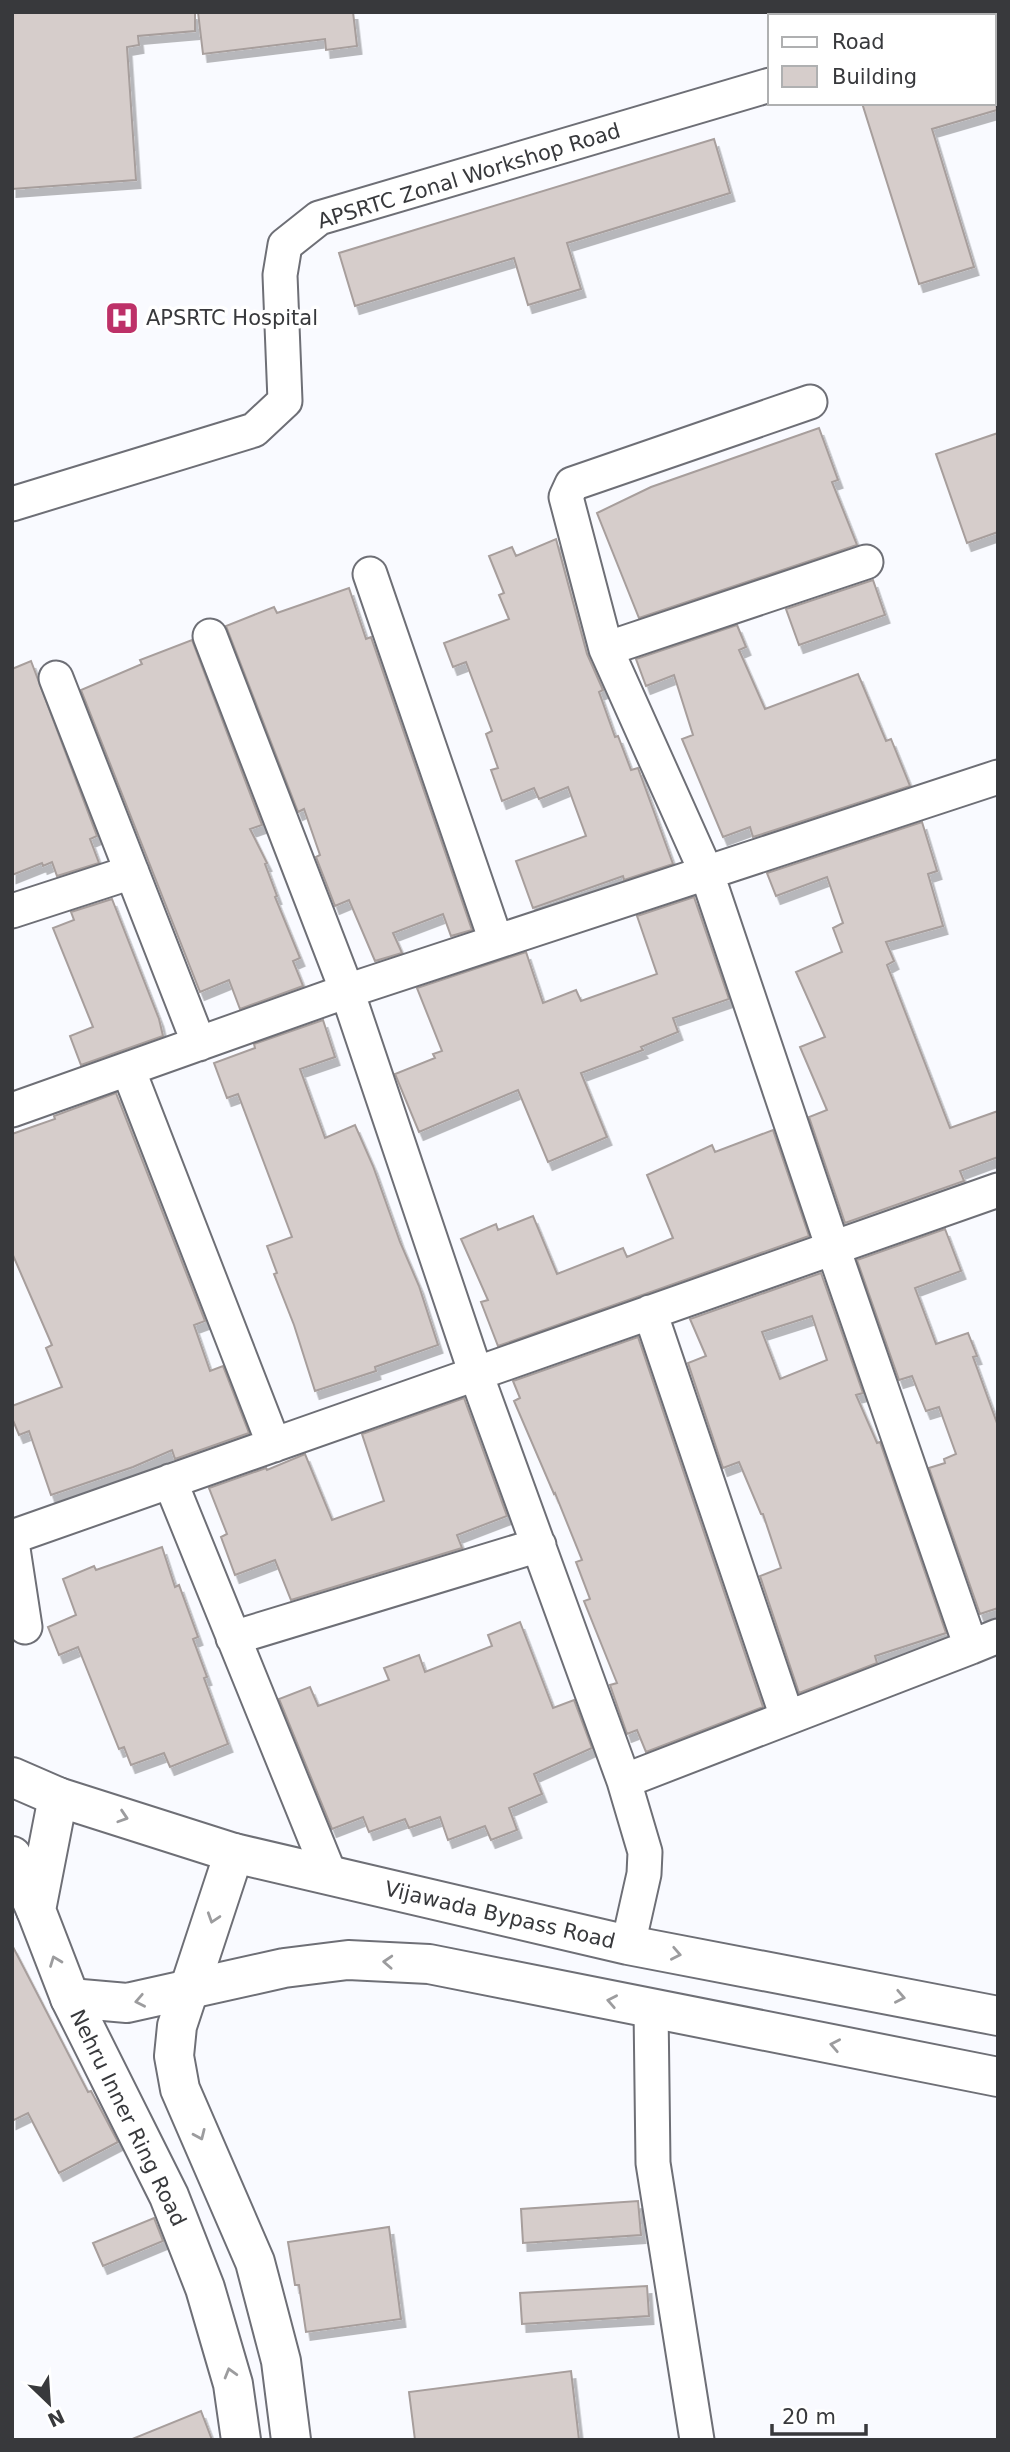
<svg xmlns="http://www.w3.org/2000/svg" width="1010" height="2452" viewBox="0 0 1010 2452" font-family="'DejaVu Sans',sans-serif">
<defs>
<filter id="shadow"><feDropShadow dx="4.5" dy="8" stdDeviation="0" flood-color="#0004"/></filter>
</defs>
<rect width="100%" height="100%" fill="#f9faff"/>
<path fill="#d6cdcb" stroke="#a79e9c" stroke-width="2" fill-rule="evenodd" filter="url(#shadow)" d="M12,12h183v19l-57,5 1,9 -12,2 9,133 -124,9z
M198,12h155l4,34 -31,4 -1,-11 -122,15z
M862,103h134l1,7 -65,19 42,138 -55,17z
M714,139l16,54 -163,50 14,46 -53,16 -14,-47 -159,48 -16,-53z
M819,428l19,52 -6,2 25,63 -218,73 -42,-105 54,-26z
M998,433v99l-31,11 -31,-89z
M556,539l31,115 16,36 -4,2 16,45 3,-1 13,34 7,-2 35,96 -49,16 -1,-4 -90,32 -17,-47 70,-25 -18,-49 -29,12 -5,-11 -32,13 -11,-31 7,-2 -12,-34 6,-3 -26,-69 -13,5 -9,-24 65,-24 -10,-24 5,-2 -15,-37 23,-9 4,9z
M873,580l12,35 -86,30 -13,-36z
M349,588l17,51 5,-2 101,293 -21,6 -8,-22 -50,19 9,20 -27,8 -26,-61 -14,6 -19,-49 4,-2 -16,-46 -6,3 -72,-186 48,-19 3,6z
M737,625l9,22 -7,3 26,59 93,-35 28,67 5,-2 19,47 -157,51 -3,-10 -27,10 -41,-98 11,-4 -19,-60 -28,11 -10,-27z
M192,640l70,185 -12,4 17,34 -2,1 12,32 -2,1 25,61 -7,3 10,25 -63,23 -11,-29 -29,12 -119,-302 61,-26 -2,-4z
M31,661l66,175 -7,3 9,24 -42,13 -5,-14 -9,4 -1,-3 -30,12v-206z
M922,822l15,49 -9,3 15,52 -57,16 8,19 -7,4 63,163 48,-17v46l-38,14 4,10 -119,42 -36,-106 18,-7 -27,-63 25,-10 -29,-65 46,-20 -9,-24 10,-5 -16,-46 -51,19 -9,-23z
M694,897l35,102 -56,19 5,14 -37,15 2,3 -62,23 26,64 -59,25 -30,-72 -99,42 -24,-58 40,-16 -2,-4 9,-3 -25,-63 109,-36 17,51 33,-13 5,11 76,-27 -20,-58z
M112,899l47,120 4,17 -82,29 -11,-29 23,-9 -40,-99 21,-8 -3,-8z
M323,1020l12,37 -35,12 25,69 30,-13 18,41 27,76 19,44 19,59 -63,22 1,4 -61,20 -21,-66 -20,-51 3,-1 -10,-27 25,-9 -54,-143 -11,4 -13,-35 41,-15 -1,-4z
M116,1093l89,228 -11,4 16,46 13,-5 26,67 -74,26 -3,-9 -39,17 -82,28 -22,-64 -10,4 -7,-17v-12l50,-19 -16,-39 6,-3 -40,-92v-119l43,-15 -1,-3z
M773,1130l36,106 -311,110 -17,-44 7,-2 -27,-61 35,-15 2,6 35,-14 24,58 66,-26 4,9 46,-19 -26,-63 65,-30 3,7z
M945,1229l16,42 -46,17 21,56 32,-11 9,23 -4,1 25,69v182l-18,6 -51,-146 16,-5 -1,-4 12,-5 -17,-47 -13,4 -14,-35 -13,4 -42,-120z
M821,1273l42,120 -7,2 21,48 3,-1 66,191 -71,23 2,7 -78,30 -39,-117 21,-8 -18,-54h-2l-22,-52 -16,6 -35,-105 18,-7 -16,-37zM812,1316l15,44 -47,19 -18,-47z
M638,1337l125,370 -117,45 -9,-22 -10,4 -17,-49 7,-2 -33,-82 6,-2 -14,-37 6,-2 -27,-67 -1,1 -40,-93 6,-3 -7,-17z
M464,1398l43,118 -50,19 5,13 -171,52 -16,-40 -40,15 -14,-38 6,-3 -18,-46 57,-20 1,2 38,-16 27,66 52,-19 -22,-67z
M162,1547l13,40 4,-2 19,52 -5,2 14,38 -3,1 24,66 -58,23 -6,-14 -33,12 -7,-18 -5,2 -41,-102 -19,8 -11,-28 28,-12 -13,-36 31,-13 2,4z
M520,1622l33,86 21,-8 18,48 -58,26 8,20 -33,14 8,22 -26,10 -6,-14 -37,14 -8,-23 -31,11 -4,-9 -36,13 -6,-15 -31,12 -53,-130 31,-12 8,19 71,-26 -5,-12 35,-13 6,17 67,-26 -4,-11z
M12,1945l76,147 3,-1 27,51 -59,31 -31,-60 -16,8z
M638,2201l3,34 -118,8 -2,-34z
M154,2218l9,23 -60,25 -10,-23z
M389,2227l12,92 -95,13 -7,-47h-4l-7,-43z
M647,2286l2,30 -127,8 -2,-31z
M571,2371l8,69h-164l-6,-48z
M201,2411l11,29h-79l-1,-1z"/>
<g fill="none" stroke-linecap="round" stroke-linejoin="round">
<g stroke="#6e6f76" stroke-width="37">
<path id="minor" d="M804,12v4
M971,16l10,-4
M810,402l-238,82 -6,13 40,152 101,225 126,374 138,399 27,-11
M12,504l242,-74 31,-29 -5,-126 5,-30 34,-27 451,-133
M370,574l126,367
M210,636l137,355 129,383 148,407
M606,649l260,-87
M56,678l143,366
M12,911l120,-39
M128,1069l146,376
M12,1110l335,-119 651,-214
M650,1312l137,405
M170,1481l160,394
M12,1537l986,-347
M12,1542l13,85
M233,1638l306,-93
M628,1945l16,-71 1,-22 -21,-71 347,-134
M651,2008l2,155 44,277"/>
</g>
<g stroke="#6e6f76" stroke-width="42">
<path id="secondary" d="M12,1777l46,20
M12,1856l24,54"/>
</g>
<g stroke="#6e6f76" stroke-width="42">
<g id="primary">
<path d="M234,1853l-57,173 -3,30 6,33 75,173 26,99 10,79"/>
<path d="M70,1998l57,5 157,-35 64,-8 81,4 569,113"/>
<path id="s1" d="M241,2440l-8,-56 -28,-96 -36,-92 -99,-198 -34,-88 22,-113 176,56 394,92 370,71"/>
</g>
</g>
<use href="#minor" stroke="#fff" stroke-width="33"/>
<use href="#secondary" stroke="#fff" stroke-width="38"/>
<use href="#primary" stroke="#fff" stroke-width="38"/>
</g>
<defs><path id="oneway-chevron" d="M-2-3.5L2.5 0L-2 3.5" fill="none" stroke-width="1.6" stroke-linecap="round" stroke-linejoin="round" transform="scale(1.75)"/></defs>
<g stroke="#9c9c9e">
<use href="#oneway-chevron" transform="translate(123 1817) rotate(18)"/>
<use href="#oneway-chevron" transform="translate(213 1918) rotate(108)"/>
<use href="#oneway-chevron" transform="translate(676 1954) rotate(11)"/>
<use href="#oneway-chevron" transform="translate(55 1961) rotate(-111)"/>
<use href="#oneway-chevron" transform="translate(388 1962) rotate(-177)"/>
<use href="#oneway-chevron" transform="translate(900 1997) rotate(11)"/>
<use href="#oneway-chevron" transform="translate(140 2001) rotate(169)"/>
<use href="#oneway-chevron" transform="translate(612 2001) rotate(-169)"/>
<use href="#oneway-chevron" transform="translate(835 2045) rotate(-169)"/>
<use href="#oneway-chevron" transform="translate(200 2135) rotate(66)"/>
<use href="#oneway-chevron" transform="translate(230 2373) rotate(-106)"/>
</g>
<defs>
<g id="hospital-square" transform="scale(1.75)"><rect x="-9" y="-9" width="18" height="18" rx="4" fill="#bd3168" stroke="#fff"/><path d="M-5-5h3v3.5h4V-5h3V5h-3V1.5h-4V5h-3Z" fill="#fff"/></g>
</defs>
<g fill-rule="evenodd">
<use href="#hospital-square" x="122" y="318"/>
</g>
<g text-anchor="middle" stroke-width="7" stroke-linejoin="round" paint-order="stroke">
<g font-size="21" fill="#38393c" stroke="#fff">
<text transform="translate(469 176) rotate(-17)" y="7">APSRTC Zonal Workshop Road</text>
<text dy="7" stroke="none"><textPath href="#s1" startOffset="1144">Vijawada Bypass Road</textPath></text>
<text transform="translate(128 2118) rotate(64)" y="7">Nehru Inner Ring Road</text>
</g>
<g font-size="21" fill="#38393c" stroke="#fff" text-anchor="start">
<text x="146" y="325">APSRTC Hospital</text>
</g>
</g>
<rect width="1010" height="2452" fill="none" stroke="#38393c" stroke-width="28"/>
<rect x="768" y="14" width="228" height="91" fill="#ffffff" stroke="#afb0b1" stroke-width="2"/>
<rect x="782" y="37" width="35" height="10" fill="#ffffff" stroke="#afb0b1" stroke-width="2"/>
<text x="832" y="49" font-size="21" fill="#38393c">Road</text>
<rect x="782" y="66" width="35" height="21" fill="#d6cdcb" stroke="#afb0b1" stroke-width="2"/>
<text x="832" y="84" font-size="21" fill="#38393c">Building</text>
<g transform="translate(49 2403) rotate(155)" stroke="#ffffff" stroke-width="5" paint-order="stroke">
<path d="M0-5L12 26L0 18L-12 26Z" fill="#38393c"/>
<text y="-10" font-size="19" font-weight="bold" text-anchor="middle" fill="#38393c">N</text>
</g>
<path d="M772 2424v10h94v-10" fill="none" stroke="#38393c" stroke-width="3.5"/>
<text x="782" y="2424" font-size="21" fill="#38393c" stroke="#ffffff" stroke-width="5" paint-order="stroke">20 m</text>
</svg>
